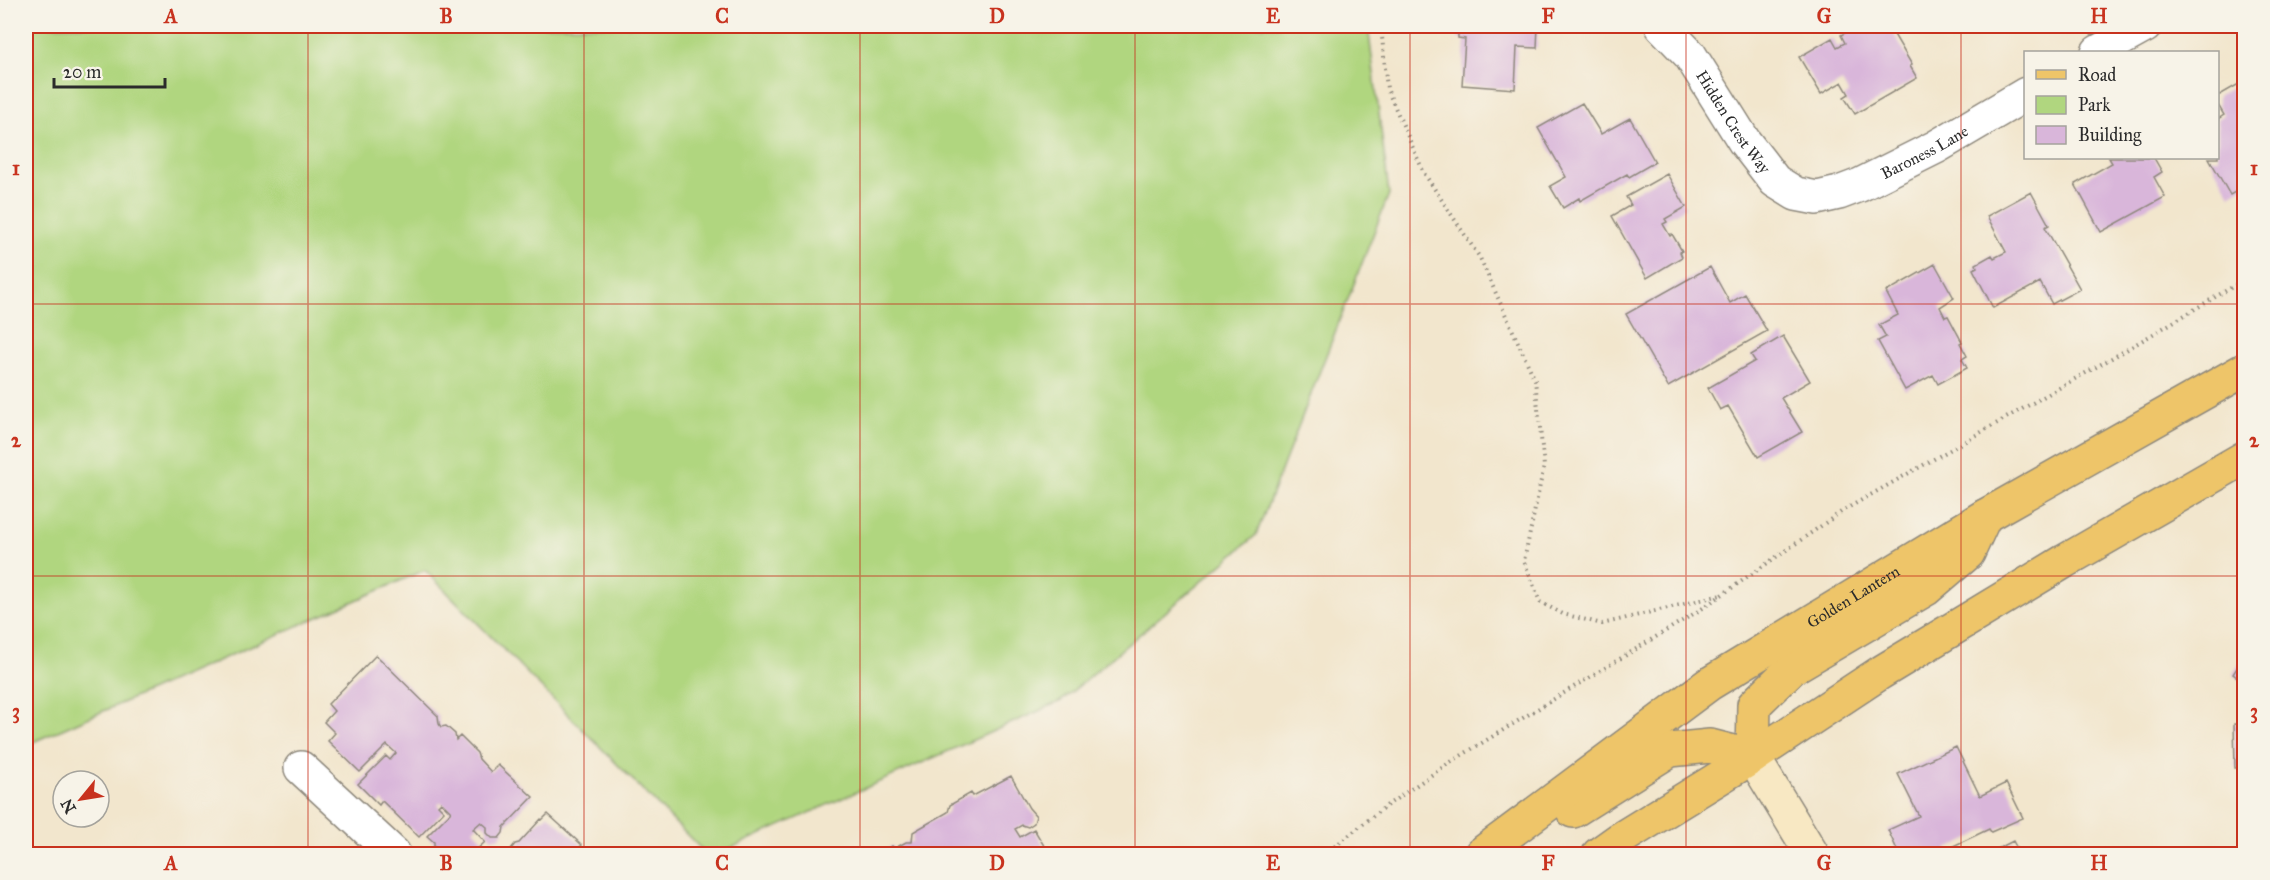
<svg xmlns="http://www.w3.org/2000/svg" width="2270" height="880" viewBox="0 0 2270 880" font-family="'IM FELL Great Primer',serif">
<rect width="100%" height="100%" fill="#f7f3e8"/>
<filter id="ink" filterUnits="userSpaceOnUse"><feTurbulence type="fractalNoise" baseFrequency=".0167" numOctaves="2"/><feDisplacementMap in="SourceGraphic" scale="12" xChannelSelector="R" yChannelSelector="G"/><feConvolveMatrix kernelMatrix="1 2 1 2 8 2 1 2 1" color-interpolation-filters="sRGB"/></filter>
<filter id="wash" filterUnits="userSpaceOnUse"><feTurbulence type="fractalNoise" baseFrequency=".008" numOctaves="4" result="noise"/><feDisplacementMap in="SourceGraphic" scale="24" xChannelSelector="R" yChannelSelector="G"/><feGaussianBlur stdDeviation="1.35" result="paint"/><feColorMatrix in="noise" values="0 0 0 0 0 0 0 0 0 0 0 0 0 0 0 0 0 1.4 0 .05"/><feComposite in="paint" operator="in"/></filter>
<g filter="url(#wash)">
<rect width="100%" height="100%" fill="#f2e6cd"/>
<path fill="#b0d67f" stroke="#6e8055" stroke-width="1.5" d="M26,26h1342l21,168 -133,341 -195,166 -344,153h-11l-281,-284 -399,175z"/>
<g id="blocks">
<path fill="#d9b6da" d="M1458,26h80l-1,22 -20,-1 -2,42 -53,-4 3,-46 -7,-1z
M1857,26h32l23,39 -2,1 7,12 -62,36 -11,-17 5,-3 -7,-12 -21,12 -22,-37 33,-19 5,9 8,-4 -4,-8z
M2244,81v106l-14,8 -21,-37h9v-39l6,-4 -6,-10v-9z
M1582,103l19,31 29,-16 25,44 -26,15 -2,-3 -47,27 -1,-3 -16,10 -13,-22 16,-9 -28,-49z
M2109,158h45l8,14 -8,5 11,20 -64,35 -26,-48 37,-21z
M1667,174l19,33 -21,12 2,3 -4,2 7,12 2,-2 10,17 -2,1 2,5 -35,21 -35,-62 19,-11 -5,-8z
M2031,192l18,33 -4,2 35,62 -28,15 -12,-22 -47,26 -20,-39 4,-2 -1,-3 16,-9 2,3 12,-6 -19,-36z
M1935,264l19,34 -14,9 5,10 3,-1 14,26 -2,1 7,13 -5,3 5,9 -29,16 -5,-9 -28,15 -27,-49 8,-4 -7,-12 19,-10 -12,-23z
M1710,267l20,36 15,-9 22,37 -99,56 -42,-73z
M1783,336l27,45 -29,17 21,34 -44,25 -30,-51 -8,4 -12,-22 47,-27 -4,-6z
M376,655l62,61 1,8 2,3 5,-1 9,8 1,6 4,-4 17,17 2,6 12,13 7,-7 35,32 -29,30 -1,6 -4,5h-7l-5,-5v-6l-6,-5 -8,7 12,13 -13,12h-32l-6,-6v-6l-7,-6 24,-24 -10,-10 -3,3 6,6 -25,26 -37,-36 -3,4 -21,-21 28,-28 4,4 6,-7 -9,-8 -27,27 -32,-31 7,-8 -11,-11 10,-11 -6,-7z
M2244,657v25l-11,-8z
M2234,724h10v44h-9z
M1956,747l24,49 26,-13 17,35 -32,14 -2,-3 -42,20v3l-6,2h-42l-11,-24 31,-14 -21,-42z
M1011,776l18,32 7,8 -2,7 -6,4 -6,-2 -7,4 5,8 14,-8 15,25h-171l14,-8 5,5v-4l9,-5h6l1,-10 35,-20 2,-7 21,-12 2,3z
M548,814l34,31 -2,2 8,7h-77v-5l4,-5 4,-1 22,-24 1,1z
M2013,841l7,13h-30l6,-3 -1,-1z"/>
</g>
</g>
<g filter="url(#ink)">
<use href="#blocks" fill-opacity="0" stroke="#8e887c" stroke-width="1.5"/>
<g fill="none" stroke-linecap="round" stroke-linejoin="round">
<g stroke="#8e887c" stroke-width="36">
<g id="street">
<path id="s1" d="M1662,26l28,29 54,86 31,40 21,13 21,4 22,-5 21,-8 76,-38 90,-53"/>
<path d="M2098,52l47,-26"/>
<path d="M301,768l93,86"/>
</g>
</g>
<g stroke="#8e887c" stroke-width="36">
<path id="secondary" d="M1753,757l59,97"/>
</g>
<g stroke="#8e887c" stroke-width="36">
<g id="primary">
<path d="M1573,811l97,-61 40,-4 43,11 1,-52 38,-37 134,-79 42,-36 17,-37"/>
<path id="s2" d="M1481,854l228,-170 276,-168 259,-146"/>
<path d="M1599,854l21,-15 133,-82 127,-84 185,-112 179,-103"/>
</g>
</g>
<path stroke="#8e887c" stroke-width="4" stroke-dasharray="1.5 4.5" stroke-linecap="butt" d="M1381,26l6,63 37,84 56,85 55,122 9,86 -20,95 16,41 23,12 39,10 119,-29
M1325,854l61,-48 63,-43 251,-153 144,-100 282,-160 118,-70"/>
<use href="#street" stroke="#fff" stroke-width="33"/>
<use href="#secondary" stroke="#f8e8c3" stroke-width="33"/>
<use href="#primary" stroke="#eec569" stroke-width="33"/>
</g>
</g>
<path fill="none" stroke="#c8321e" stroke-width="1.5" stroke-opacity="0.55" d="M308,26v828M584,26v828M860,26v828M1135,26v828M1410,26v828M1686,26v828M1961,26v828M26,304h2218M26,576h2218"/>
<g text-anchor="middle" stroke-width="5" stroke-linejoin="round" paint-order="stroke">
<g font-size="16" fill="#2b2b2b" stroke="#f7f3e8">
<text dy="6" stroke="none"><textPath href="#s1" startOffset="120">Hidden Crest Way</textPath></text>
<text dy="6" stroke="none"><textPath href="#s1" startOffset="356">Baroness Lane</textPath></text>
<text dy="6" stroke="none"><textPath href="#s2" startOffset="453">Golden Lantern</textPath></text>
</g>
</g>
<rect width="2270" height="880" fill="none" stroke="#f7f3e8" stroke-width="66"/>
<rect x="2024" y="51" width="195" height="108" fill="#f7f3e8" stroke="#a5a39c" stroke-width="1.5"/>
<rect x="2036" y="70" width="30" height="9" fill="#eec569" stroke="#a5a39c" stroke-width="1.5"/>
<text x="2078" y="81" font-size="18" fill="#2b2b2b">Road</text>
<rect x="2036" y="96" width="30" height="18" fill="#b0d67f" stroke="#a5a39c" stroke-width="1.5"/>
<text x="2078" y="111" font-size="18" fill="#2b2b2b">Park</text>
<rect x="2036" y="126" width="30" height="18" fill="#d9b6da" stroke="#a5a39c" stroke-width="1.5"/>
<text x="2078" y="141" font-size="18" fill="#2b2b2b">Building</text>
<g transform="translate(81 799) rotate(240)"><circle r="28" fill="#f7f3e8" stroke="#a5a39c" stroke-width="1.5"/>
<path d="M0-4.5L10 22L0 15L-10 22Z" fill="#c8321e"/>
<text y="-9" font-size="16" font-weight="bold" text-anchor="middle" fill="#2b2b2b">N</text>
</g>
<path d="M54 78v9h111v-9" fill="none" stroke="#2b2b2b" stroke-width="3"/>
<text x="63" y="78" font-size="18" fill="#2b2b2b" stroke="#f7f3e8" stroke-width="4.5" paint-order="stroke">20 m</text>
<rect x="33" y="33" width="2204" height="814" fill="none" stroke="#c8321e" stroke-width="2"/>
<g font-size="20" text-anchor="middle" font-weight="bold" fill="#c8321e">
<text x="171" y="23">A</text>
<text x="446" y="23">B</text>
<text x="722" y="23">C</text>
<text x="997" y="23">D</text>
<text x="1273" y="23">E</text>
<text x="1548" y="23">F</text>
<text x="1824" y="23">G</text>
<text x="2099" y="23">H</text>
<text x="16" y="175">1</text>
<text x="2254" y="175">1</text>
<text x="16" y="447">2</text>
<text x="2254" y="447">2</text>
<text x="16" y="718">3</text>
<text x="2254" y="718">3</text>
<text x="171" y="870">A</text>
<text x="446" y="870">B</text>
<text x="722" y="870">C</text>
<text x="997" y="870">D</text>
<text x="1273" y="870">E</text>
<text x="1548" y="870">F</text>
<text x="1824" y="870">G</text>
<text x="2099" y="870">H</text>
</g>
</svg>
